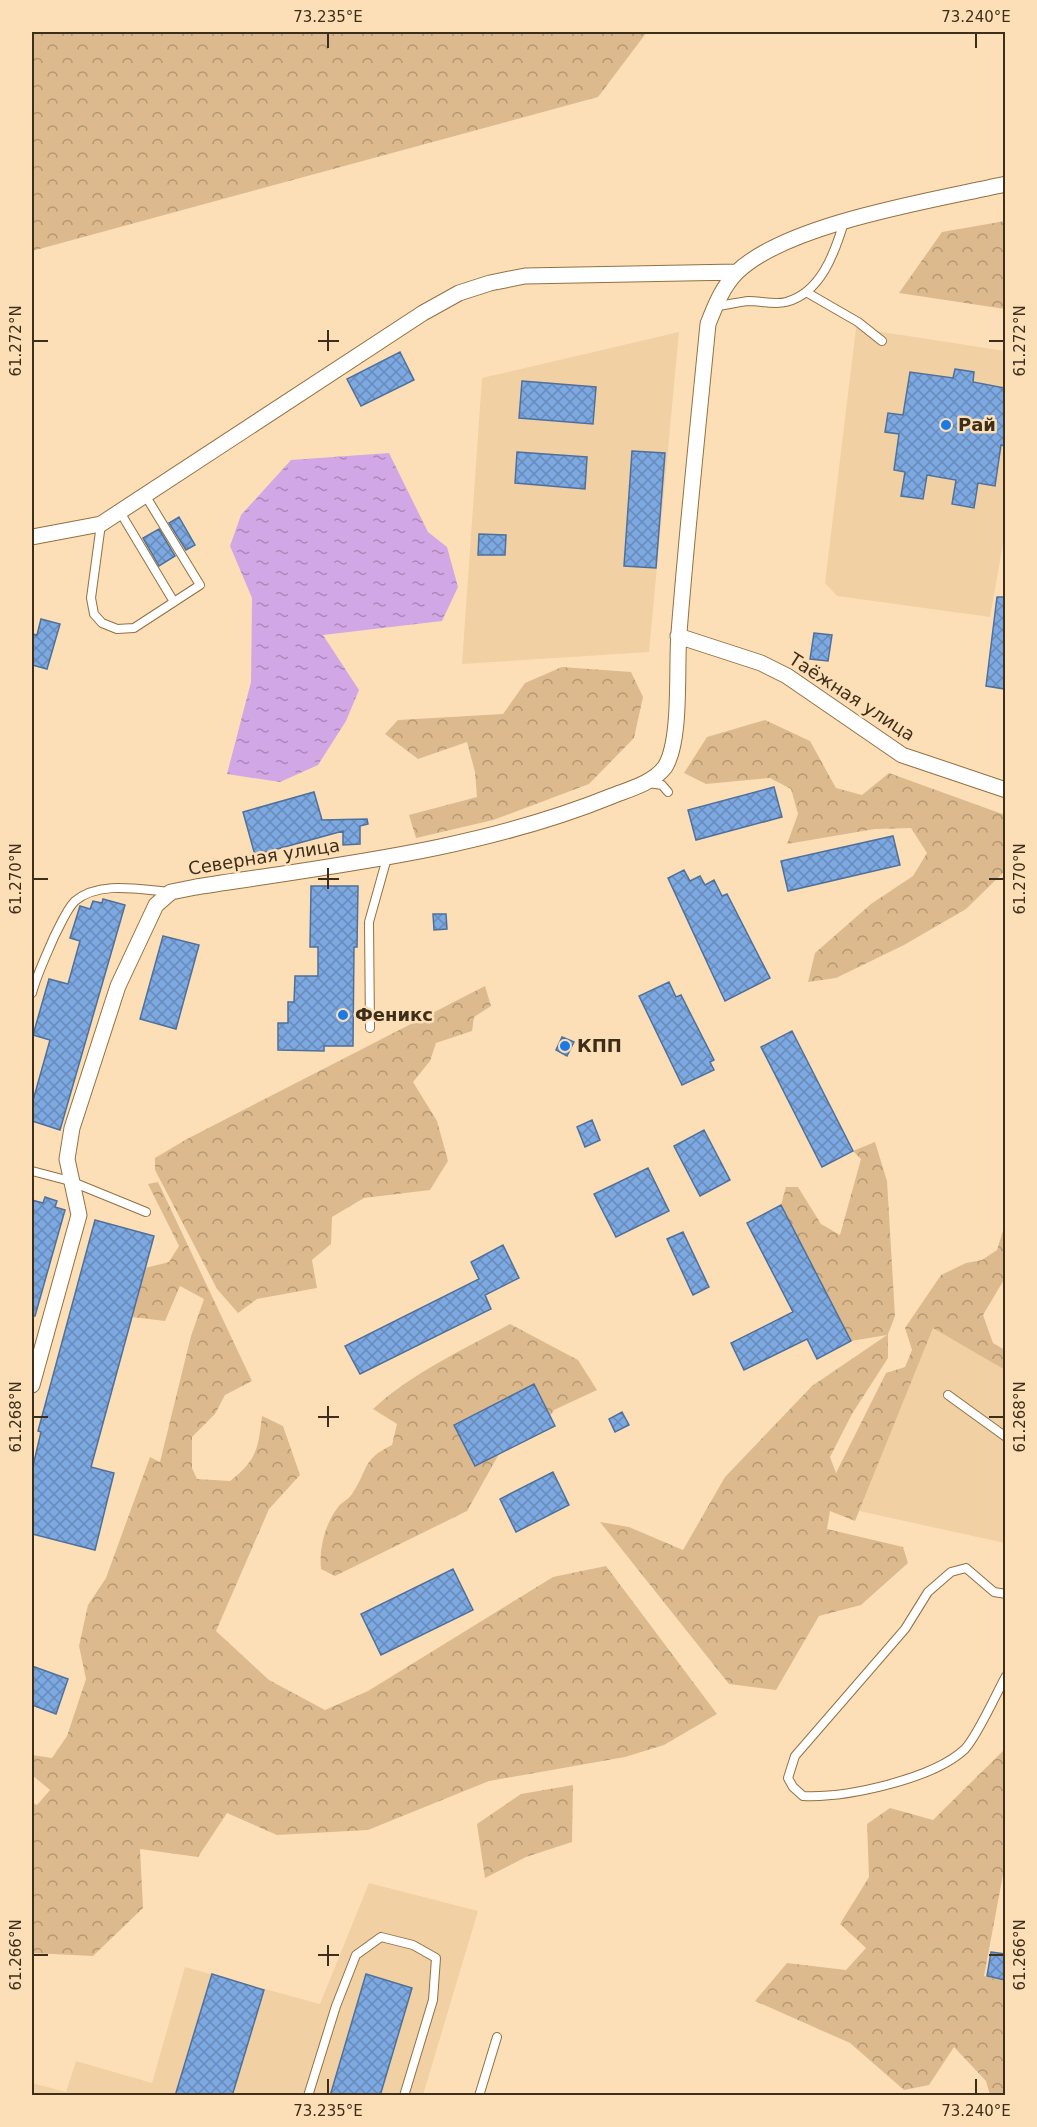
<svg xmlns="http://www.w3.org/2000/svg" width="1037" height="2127" viewBox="0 0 1037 2127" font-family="'DejaVu Sans',sans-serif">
<defs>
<pattern id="forest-crowns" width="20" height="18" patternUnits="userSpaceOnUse" patternTransform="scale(1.5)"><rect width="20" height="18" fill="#dcba8d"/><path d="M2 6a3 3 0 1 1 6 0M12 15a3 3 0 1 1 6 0" fill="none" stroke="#b49872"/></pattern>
<pattern id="water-ripples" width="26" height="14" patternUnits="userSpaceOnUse" patternTransform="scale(1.5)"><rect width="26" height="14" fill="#d2a7e5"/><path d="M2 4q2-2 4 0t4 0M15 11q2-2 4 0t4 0" fill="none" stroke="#ac88b9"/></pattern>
<pattern id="building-cross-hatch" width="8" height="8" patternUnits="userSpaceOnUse" patternTransform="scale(1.5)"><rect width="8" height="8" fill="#7da9e3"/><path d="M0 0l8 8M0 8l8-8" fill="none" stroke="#688ab7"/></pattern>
</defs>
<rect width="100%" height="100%" fill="#fddfb7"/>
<path fill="#f1d0a4" d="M856,328l149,23v182l-15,84 -153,-21 -12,-13z
M679,332l-30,320 -187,12 20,-286z
M933,1327l72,43v173l-146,-32z
M369,1883l109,28 -55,184 -391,1v-13l34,9 10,-31 76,22 33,-116 135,37z"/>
<path fill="url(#forest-crowns)" d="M32,32h615l-49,65 -566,154z
M1005,221v88l-106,-16 43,-61z
M562,667l69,5 12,25 -9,41 -45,46 -96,36 -77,18 -7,-23 68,-18 -2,-25 -8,-30 -49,17 -33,-25 13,-14 105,-6 22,-31z
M765,720l45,21 26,47 26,7 27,-22 116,42v56l-39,38 -62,36 -68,33 -28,4 7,-29 56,-49 42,-28 14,-23 -16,-25 -36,1 -88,15 11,-30 -7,-25 -21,-11 -64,6 -22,-11 23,-36z
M485,986l6,20 -17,11 -2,14 -36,12 -6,18 -17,21 24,39 11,40 -18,29 -66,8 -32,19 -1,27 -19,16 5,28 -60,11 -19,14 -21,-24 -62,-119v-12l32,-19z
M875,1142l12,39 8,135 -7,18v24l-36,56 -22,43 6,16 50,-100 19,-6 7,-17 -7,-22 36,-53 25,-12 16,-3 15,-10 8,-26v54l-22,37 10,28 12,7v20l-72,-42 -78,193 -25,-10 -3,18 76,18 5,16 -47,42 -42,11 -43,74 -47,-6 -129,-162 29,5 54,23 42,-73 87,-91 75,-51 -36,6 -70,-136 5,-18h12l23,37 19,11 21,-76 -8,-8z
M158,1182l94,199 -27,14 -10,19 -23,23v31l5,11 33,2c27,-21 28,-32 32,-65l21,10 17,49 -31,34 -53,122 53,49 56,30 43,-19 185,-114 53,-11 111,148 -53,31 -39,12 -136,24 -121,49 -91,5 -50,-22 -29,44 -58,-8 3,59 -50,48 -61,-3v-151l5,3 13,-15 -18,-15v-20l20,3 15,-22 19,-57 -7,-33 9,-41 18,-27 44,-121 10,5 31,-126 13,-37 -24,-13 -15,35 -33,-4 13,-49 24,-6 10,-16 -31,-62z
M510,1324l68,36 19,30 -43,20 -4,6 -16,-32 -80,40 21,42 24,-12 -32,57 -132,65 -14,-7c-2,-21 4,-45 17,-62 4,-5 11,-8 14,-13 17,-25 9,-34 40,-49l5,-21 -24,-15c40,-37 90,-59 137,-85z
M1005,1749v115l-21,112 21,5v114h-15l-4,-14 -32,-34 -25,38 -25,5 -54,-47 -95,-42 32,-38 59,7 20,-22 -26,-24 29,-47 -2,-53 23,-16 43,12z
M573,1785l-1,57 -46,15 -41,21 -8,-54 44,-30z"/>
<path fill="url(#water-ripples)" d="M389,453l39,79 19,15 11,40 -16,34 -119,14 36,55 -13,31 -28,44 -38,17 -53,-8 24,-92 1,-84 -22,-52 11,-31 50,-55z"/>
<path fill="url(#building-cross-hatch)" stroke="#4f709b" stroke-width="1.5" d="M400,352l14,28 -53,26 -14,-27z
M955,369l19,3 -1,10 32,6v58l-4,-1 -6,41 -17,-3 -4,25 -22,-4 4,-24 -29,-5 -4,24 -22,-3 4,-24 -11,-2 5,-36 -14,-2 3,-19 15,2 7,-43 43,6z
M522,381l74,6 -3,37 -74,-6z
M632,451l33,2 -9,115 -32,-2z
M517,452l70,5 -2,32 -70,-6z
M179,517l16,28 -9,5 -17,-27z
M159,529l16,27 -16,10 -16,-28z
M479,534l27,1 -1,20h-27z
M997,597h8v92l-19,-3z
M41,619l19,5 -13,45 -15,-4v-31l5,1z
M814,633l18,2 -4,26 -18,-2z
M774,787l8,30 -86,23 -8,-30z
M314,792l8,28 45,-1 1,5 -8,2v18l-17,1v-14l-88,24 -12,-43z
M893,836l7,29 -112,26 -7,-30z
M684,870l6,11 10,-5 5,9 9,-5 8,16 5,-2 43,84 -45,23 -57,-123z
M311,886h47l-1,61h-3l-1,99h-29v5l-46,-1v-27h10v-21h6l1,-26h23v-29h-8z
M103,899l22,6 -65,225 -28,-9v-17l18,-64 -17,-5 16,-56 19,5 12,-43 -10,-3 10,-32 10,3 3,-8 9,2z
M433,914h13l1,15 -13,1z
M163,936l36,9 -23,84 -36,-10z
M669,982l7,15 5,-2 33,65 -4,2 4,8 -32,15 -43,-89z
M792,1031l61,120 -31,16 -61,-120z
M562,1037l12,5 -7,14 -11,-6z
M592,1120l8,20 -15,7 -8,-20z
M704,1130l26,50 -30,16 -26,-50z
M648,1168l21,43 -53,26 -22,-43z
M45,1197l12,4 -2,6 10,3 -30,106h-3v-116l11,3z
M781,1205l70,136 -34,18 -10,-20 -63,31 -13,-27 62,-31 -46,-89z
M95,1220l59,16 -63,231 23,6 -19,77 -63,-16v-64l9,-38 -3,-1z
M683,1232l26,55 -16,8 -26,-56z
M503,1245l16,33 -34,17 6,14 -131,65 -15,-28 134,-67 -8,-17z
M534,1384l21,42 -80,40 -21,-41z
M622,1412l7,13 -14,7 -6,-13z
M553,1472l16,33 -53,27 -16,-33z
M453,1569l20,41 -92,45 -20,-41z
M32,1666l36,13 -12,35 -24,-9z
M991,1952l14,2v26l-18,-4z
M212,1974l52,16 -32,106h-57z
M366,1974l46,14 -32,108h-50z"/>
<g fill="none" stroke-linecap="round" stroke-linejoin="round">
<g stroke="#927041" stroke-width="10">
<path id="service" d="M806,292l52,30 24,19
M716,306c11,-1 22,-4 33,-5 11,0 26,4 37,1 35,-9 49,-50 58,-80
M120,512l54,90
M101,524l-10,74 3,16 8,9 15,6 17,-1 66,-43 -55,-90
M649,783l13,2 6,7
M32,993c5,-19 14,-37 22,-56 6,-11 12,-27 21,-36 25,-21 66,-11 95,-9
M370,1028l-1,-106 18,-64
M32,1171l38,10 76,31
M948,1395l58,42
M1006,1594l-12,-2 -28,-24 -15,4 -23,20 -23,37 -110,127 -7,22 5,9 10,9c44,2 130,-17 162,-47 13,-14 31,-55 41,-73
M308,2096l28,-90 20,-51 25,-18 32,8 23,13 -3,42 -29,96
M479,2096l18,-59"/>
</g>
<g stroke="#927041" stroke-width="17">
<path id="minor" d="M32,537l69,-13 322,-211 36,-20 31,-10 35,-7 212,-4
M678,636l83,27 26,13 115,79 104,35
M32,1385l47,-170 -12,-56 5,-31 46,-142 38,-81 15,-13 25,-5c141,-22 283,-37 416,-91 18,-7 41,-13 53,-29 17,-27 11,-101 14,-134 8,-103 19,-206 29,-309 7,-18 15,-38 29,-52 51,-49 198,-72 269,-88"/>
</g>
<use href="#service" stroke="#fff" stroke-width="8"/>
<use href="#minor" stroke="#fff" stroke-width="15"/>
</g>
<path fill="none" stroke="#3c2e1a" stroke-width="2" d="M328,33v15M976,33v15M328,330v21M33,341h15M318,341h21M989,341h15M328,868v21M33,879h15M318,879h21M989,879h15M328,1406v21M33,1417h15M318,1417h21M989,1417h15M328,1945v21M33,1955h15M318,1955h21M989,1955h15M328,2079v15M976,2079v15"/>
<g fill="#1b7be4" stroke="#fddfb7" stroke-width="2">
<circle cx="946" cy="425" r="6"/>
<circle cx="343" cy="1015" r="6"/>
<circle cx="565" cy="1046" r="6"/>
</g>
<g text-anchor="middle" stroke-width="5" stroke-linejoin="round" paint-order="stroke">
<g font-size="18" font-weight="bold" fill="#3c2e1a" stroke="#fddfb7" text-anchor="start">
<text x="958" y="431">Рай</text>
<text x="355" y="1021">Феникс</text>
<text x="577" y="1052">КПП</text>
</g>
<g font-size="18" fill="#3c2e1a" stroke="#fddfb7">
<text transform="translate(852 697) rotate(33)" y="6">Таёжная улица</text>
<text transform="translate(264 857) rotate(-9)" y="6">Северная улица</text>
</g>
</g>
<rect width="1037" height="2127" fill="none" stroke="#fddfb7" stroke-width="66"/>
<rect x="33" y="33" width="971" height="2061" fill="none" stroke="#3c2e1a" stroke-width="2"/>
<g font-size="15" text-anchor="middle" fill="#3c2e1a">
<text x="328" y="22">73.235°E</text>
<text x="976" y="22">73.240°E</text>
<text transform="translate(16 341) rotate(-90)" y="5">61.272°N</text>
<text transform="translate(1020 341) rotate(-90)" y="5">61.272°N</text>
<text transform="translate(16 879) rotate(-90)" y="5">61.270°N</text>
<text transform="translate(1020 879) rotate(-90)" y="5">61.270°N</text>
<text transform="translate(16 1417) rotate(-90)" y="5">61.268°N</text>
<text transform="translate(1020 1417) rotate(-90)" y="5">61.268°N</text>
<text transform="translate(16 1955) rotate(-90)" y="5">61.266°N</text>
<text transform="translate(1020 1955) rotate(-90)" y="5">61.266°N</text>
<text x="328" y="2116">73.235°E</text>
<text x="976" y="2116">73.240°E</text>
</g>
</svg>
